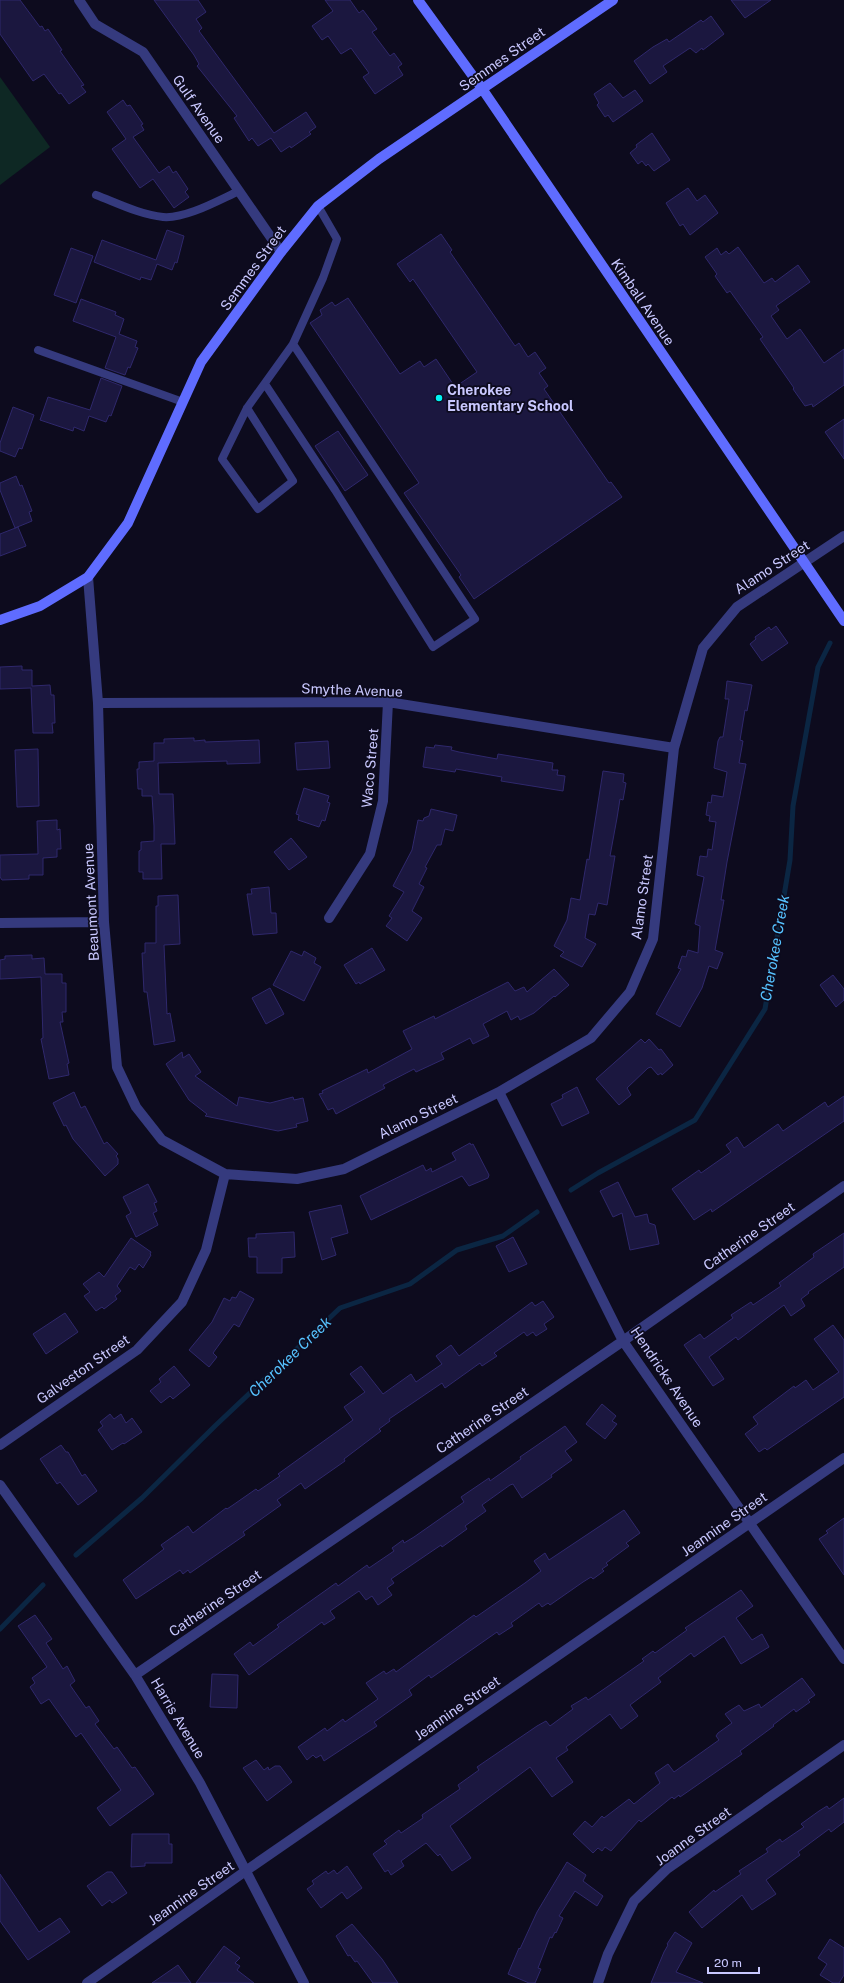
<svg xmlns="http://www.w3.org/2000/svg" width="844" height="1983" viewBox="0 0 844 1983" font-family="'Public Sans',sans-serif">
<rect width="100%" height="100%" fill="#0d0b1e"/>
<path fill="#0e2824" d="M0,77l50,70 -50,38z"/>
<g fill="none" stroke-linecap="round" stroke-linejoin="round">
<path stroke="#0b2643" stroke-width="5" d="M571,1190l27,-17 97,-53 70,-111 25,-149 3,-54 25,-139 12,-24
M76,1555l66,-57 74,-73 124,-117 70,-24 47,-34 46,-14 34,-24
M0,1629l43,-44"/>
</g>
<path fill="#1b173f" stroke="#2f286c" d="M0,0h20l20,27 2,-1 3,5 3,-2 14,21 -2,1 24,34 -3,1 5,6 -17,12 -8,-11 -2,1 -15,-20 -11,7 -33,-47z
M154,0h44l8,12 -10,7 6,9 -3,3 75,102 32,-21 10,15 -7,5 2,2 -20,14 -1,-2 -9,6 -10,-14 -13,8 -6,-8 -3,3 -15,-23 3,-2 -40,-50 2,-2 -5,-9z
M325,0h25l9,13 4,-3 14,19 -5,3 18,24 4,-3 8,11 -4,3 5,8 -28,19 -12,-17 6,-4 -18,-25 -10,6 -13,-18 -6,4 -10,-14 21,-15z
M731,0h40l-26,18z
M711,16l13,18 -21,16 -1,-2 -6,5 -6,-5 -27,18 4,6 -17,12 -16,-23 19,-14 14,-8 2,3 32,-22 2,2z
M610,83l13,15 12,-8 8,11 -30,21 -5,-7 -3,2 -8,-12 2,-2 -5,-9z
M123,100l4,6 3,-1 13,19 -2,1 3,5 -11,7 26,36 10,-7 4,7 3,-2 12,18 -3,3 4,5 -15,11 -21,-29 -13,9 -28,-39 14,-10 -19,-27z
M652,133l18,27 -16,11 -6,-7 -2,2 -4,-5 -4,3 -8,-11 7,-6 -1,-2z
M688,188l9,13 8,-6 13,18 -28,22 -7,-11 -3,2 -14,-23z
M167,230l17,6 -7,27 -2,-1 -3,8 -15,-6 -6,16 -10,-3 -1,3 -46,-18 8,-22 54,20z
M441,234l11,16 -2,2 65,94 4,-3 9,14 7,-5 11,16 -7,5 9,13 -4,3 65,94 2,-1 11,15 -148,102 -15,-22 2,-2 -57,-82 15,-10 -109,-160 12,-8 -2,-5 12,-8 3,4 13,-8 52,76 20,-13 4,6 12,-8 19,28 22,-15 -64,-93 -3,3 -13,-18z
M738,247l26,36 8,-5 3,4 23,-17 12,17 -34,24 3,4 -8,6 16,23 13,-10 24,34 20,-14v36l-31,22 -1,-3 -7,2 -12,-17 1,-1 -34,-49 3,-2 -33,-46 -3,2 -12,-17 2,-2 -12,-17 12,-9 4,7 5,-4 3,3z
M71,248l22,8 -17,47 -22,-8z
M81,299l35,13 -1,3 9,4 -5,15 18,7 -2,6 3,1 -8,20 -2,-1 -3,8 -20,-7 11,-31 -43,-16z
M101,378l21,8 -11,30 -2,-1 -3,7 -17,-6 -5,15 -10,-4 -1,4 -33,-11 8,-23 42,13z
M13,407l21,8 -12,34 -3,-1 -4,9 -15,-6v-8z
M844,419v40l-19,-27z
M338,431l30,44 -23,16 -30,-45z
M16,476l4,10 2,-1 10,26 -3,1 3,9 -17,7 -15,-38v-7z
M18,527l8,19 -26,10v-22z
M776,626l12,17 -26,18 -12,-17 6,-5 -1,-2 14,-10 2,3z
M22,666v4h10v16l18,-1 1,10h3l1,28h-3l1,10h-20l-2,-45 -31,1v-22z
M727,681l25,4 -5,26 -2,-1 -5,30 3,1 -4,22 7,1 -19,98 -6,38h3l-9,50 8,3 -6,16 -8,-3 -7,22 -22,39 -24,-13 25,-45 -3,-1 4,-12 4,1 2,-7 10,3 2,-27 -5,-2 9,-47 -7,-2 3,-19 7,1 1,-8 4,1 4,-28 -7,-1 1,-5 -4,-1 2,-13 3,1 1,-8 11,2 4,-25 -13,-4 4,-27 2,-4h3l6,-38h-4z
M194,738v3l11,-1v2l54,-2 1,23 -33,1v-3l-69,2 1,31h14l2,50h-14l1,35h-19v-7h-4v-21l2,-1v-8l13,-1v-15l-2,-30h-10v-7h-4l-1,-20h2v-7l15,-1v-18h10v-4z
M328,741l2,27 -33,2 -2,-27z
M435,745l17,2 -1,3 8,2 38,7 1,-5 55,9 -1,7h6l-1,5 8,1 -2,15 -62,-10 1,-4 -46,-8 -1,3 -32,-5 3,-20 8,1z
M38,749l1,57 -22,1 -2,-57z
M603,771l21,3 -1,8 3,1 -3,17 -3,-1 -3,19 -7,38h5l-8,49 -9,-2 -3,12 -6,-1 -4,24 11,6 -14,23 -22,-11 4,-4 -10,-6 13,-26 4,-22 9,2 7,-41 2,1z
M304,788l25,8 -2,6 3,1 -5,18 -3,-1 -3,7 -21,-7 1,-5 -3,-1z
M431,809l26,6 -4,16 -8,-2 -4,16h-4l-12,22 2,1 -8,16 5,3 -12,24 10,7 -15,23 -21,-15 6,-8 -3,-2 15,-24 -11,-6 19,-36 6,-30 5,1 1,-3 5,-2z
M57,820v10l3,-1 1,20h-4v8l-14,1v17h-14v4l-27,1 -2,-3v-22l38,-1 -1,-33z
M291,838l16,19 -18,13 -15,-18z
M269,887l2,26h5l1,20 -24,2 -6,-41h5l-1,-5z
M178,895l2,49 -16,1 3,69 3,-1 5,28 -21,4 -7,-53h-3l-2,-39h3v-10h11v-37h2v-10z
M372,948l13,22 -25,14 -1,-2 -3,2 -12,-19z
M291,951l11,5 2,-5 12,7 -2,5 7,4 -17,34 -31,-16z
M32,955v4l12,-1 1,16h17v9h4v29h-4l1,10h-3l9,41 -2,1 2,11 -20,4 -8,-40 2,-1 -2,-61 -41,2v-19l5,-1v-3z
M554,969l15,16 -14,12 -1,-1 -20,17 -14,7 -2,-4 -7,4 -4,-9 -24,13 6,12 -16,8 -3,-6 -29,15 3,6 -28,13 -2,-3 -31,16 2,3 -49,26 -3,-6 -5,2 -9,-16 4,-1 -1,-2 45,-22 1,4 44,-24 -9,-18 31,-15 1,3 73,-37 7,9 9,-4 3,5z
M833,975l11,14v11l-8,7 -16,-22z
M270,988l14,26 -18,10 -14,-26z
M641,1039l4,4 4,-4 10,11 2,-1 12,16 -11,10 -1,-2 -3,2 -7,-8 -3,1 -21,20 4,7 -12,10 -23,-26z
M182,1052l1,6 6,-4 12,18 -6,4 42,30 2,-9 31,6 23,-6 1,3 9,-2 5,23 -12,3 1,3 -19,4 -73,-15 2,-2 -18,-14 -23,-36z
M577,1087l12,26 -27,13 -11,-22 12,-6 -1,-3z
M74,1092l7,16 4,-2 19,38 3,-2 11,12 -2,2 2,3v5l-13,12 -32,-37 -7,-14 -2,1 -11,-23z
M844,1096v25l-132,91 -1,-3 -17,11 -22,-31 27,-19 2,3 30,-21 -5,-7 11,-8 7,11 34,-24 5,7 42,-29 3,5z
M470,1143l1,2 2,-1 16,31 -1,3 -19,8 -7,-10 -91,44 -11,-24 63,-31 3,6 5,-3 1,4 24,-12 -4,-7z
M618,1182l17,35 12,-3 2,9 6,2 4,19 -29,6 -8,-37 -9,4 -13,-26z
M148,1184l9,18 -3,1 3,8 -4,2 5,12 -22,12 -10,-21 5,-3 -8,-16z
M341,1205l7,28 -17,5 5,17 -14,5 -13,-48z
M294,1232l1,25 -13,1v15h-25v-16h-8l-1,-19h8v-4z
M844,1233v34l-36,25 1,1 -8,6 4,7 -14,10 -7,-11 -46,35 -2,-3 -27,20 15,22 -11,7 -29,-41 16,-11 4,5 29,-21 -2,-3 20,-13 2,3 28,-19 -2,-3 35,-26 -1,-3z
M513,1237l14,27 -18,8 -13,-26z
M131,1238l20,14 -1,2 1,1 -8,13 -4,-4 -4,6 -5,-3 -13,19 4,5 -6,5 2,3 -13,10 -2,-2 -6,4 -12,-15 6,-4 -7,-8 16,-12 5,5z
M240,1291l14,8 -15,28 -5,-3 -21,29 4,4 -8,10 -20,-17 23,-28 12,-24 6,3 2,-4 4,1z
M543,1301l11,16 -10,7 3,5 -11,7 -3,-4 -6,4 -3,-4 -30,21 3,3 -15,10 -2,-3 -35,25 -3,-5 -53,36 1,2 -11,8 2,2 -37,28 1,2 -40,28 -4,-6 -24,17 4,5 -38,27 2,3 -55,38 -2,-3 -5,4 -3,-4 -44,29 -13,-19 41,-31 -3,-4 27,-19 5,7 33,-25 1,1 6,-4 23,-16 2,2 22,-15 -2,-2 75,-54 -9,-13 21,-15 -15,-18 11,-8 22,28 28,-20 5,8 26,-18 -6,-8 15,-11 8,11 73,-54 3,4z
M65,1313l13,19 -32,22 -13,-20z
M833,1325l11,15v57l-77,53 -2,-2 -6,4 -14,-18 13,-10 -5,-7 41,-31 1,2 11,-8 7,10 26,-18 -25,-33z
M174,1366l16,19 -17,14 -3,-3 -9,7 -11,-12 11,-9 -2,-3z
M602,1404l14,12 -4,5 5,3 -12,15 -19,-15z
M110,1414l4,5 7,-5 5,9 6,-5 10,14 -18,12 -1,-1 -11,7 -14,-20 5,-4 -3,-4z
M565,1426l12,16 -12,9 7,9 -21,15 1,2 -30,21 -9,-14 -3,1 -28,20 4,6 -21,15 2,3 -25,18 -1,-2 -50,34 3,4 -7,5 5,7 -14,10 -6,-9 -6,4 -7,-9 -29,20 5,7 -11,7 -2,-3 -73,53 -15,-21 16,-12 3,4 26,-19 -2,-2 59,-42 2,3 29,-21 2,3 25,-17 -2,-3 11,-8 1,3 10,-6 50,-35 -3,-5 28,-19 1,3 31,-22 -1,-2z
M61,1445l5,7h2l14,24 3,-2 12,17 -19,14 -18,-23 -3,2 -17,-25z
M624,1510l16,23 -14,10 3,3 -23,17 2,2 -6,4 2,2 -11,8 -2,-2 -8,5 -33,23 -2,-2 -6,4 -3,-4 -28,20 2,3 -14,9 -2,-3 -63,44 -3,2 -2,-3 -20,15 3,5 -38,27 3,4 -53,35 -3,-6 -5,3 -3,-3 -6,5 -9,-13 27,-19 2,3 16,-12 2,3 33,-23 -12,-16 18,-12 2,3 8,-5 2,3 78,-57 2,2 49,-34 16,-12 -7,-10 11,-8 4,7z
M844,1518v57l-25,-36 9,-6 -2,-2z
M741,1590l12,16 -17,12 16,22 10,-6 7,13 -28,17 -17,-28 -30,21 -3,-4 -33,25 3,4 -31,23 8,11 -17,13 -11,-15 -44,33 2,3 -12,8 17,24 -21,15 -22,-30 -80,59 21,32 -19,13 -12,-17 -2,2 -12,-13 -25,18 3,5 -13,9 -3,-5 -3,2 -12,-18 14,-10 -3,-3 15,-11 2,3 22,-15 -1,-3 38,-26 -2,-4 21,-15 -2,-3 60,-41 9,-5 4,5 23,-17 -2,-3 15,-9 2,3 19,-13 37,-26 -2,-2 11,-8 2,2 32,-23 -2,-2z
M35,1615l17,24 -6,4 17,26 4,-3 8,15 -5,4 16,23 3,-2 10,15 -4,3 19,25 3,-2 15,21 3,-1 19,27 -44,32 -13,-18 24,-18 -40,-57 -5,4 -27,-38 -8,5 -11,-17 5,-4 -3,-5 15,-11 -29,-41z
M212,1674l26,1 -1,33 -27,-1z
M802,1678l13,17 -7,5 2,2 -14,10 -2,-3 -21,16 1,1 -34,25 2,3 -62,43 -1,-2 -5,4 -2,-2 -31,25 -2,-2 -28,31 -6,-4 -3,4 -4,-3 -5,5 -20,-19 12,-13 7,6 10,-11 2,2 25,-19 5,5 26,-21 -5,-10 13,-9 6,8 45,-32 -3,-4 2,-3 14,-10 -7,-9 6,-4 8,-5 5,6 15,-7 2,4z
M256,1760l8,10 4,-3 1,3 6,-4h5l12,16 -25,19 -24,-33z
M844,1798v24l-13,10 -2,-3 -31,23 2,3 -34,25 10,14 -24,16 -10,-15 -40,33 -13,-16 25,-22 1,2 26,-18 -2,-3 29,-19 -2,-3 14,-10 2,3 22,-15 -3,-3 18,-13 8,-5 2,3z
M132,1834h37v10h3v19h-27v3l-14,1z
M567,1862l19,13 -3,6 20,15 -6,10 -22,-15 -16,25 4,2 -7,15 -1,-1 -3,6 -2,-1 -12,31 3,1 -6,14h-6l-21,-9 11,-26 1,1 17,-37z
M347,1866l15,22 -15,11 -5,-7 -21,16 -14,-19 7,-5 -2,-3 14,-10 2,3 6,-4 3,4z
M107,1872h5l15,21 -15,10 -2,-3 -8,6 -15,-20z
M0,1874l39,58 21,-14 10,14 -42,28 -28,-39z
M352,1924l30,35 16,24h-25l-16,-22 -2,1 -5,-7 -2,1 -12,-20z
M675,1932l17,11 -16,29 27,11h-52l13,-31 4,-7 -1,-1z
M830,1939l14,9v27l-5,8h-6l-13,-8 7,-11 -9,-6z
M224,1946l16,12 -5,5 5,3 -3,4 17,13h-58z
M178,1965l13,18h-39z"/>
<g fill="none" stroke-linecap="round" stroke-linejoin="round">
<path stroke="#353a7e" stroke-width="8" d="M96,195c21,8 45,20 67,22 23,2 56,-17 76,-26
M38,350l145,52
M265,384l70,106 98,157 42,-28 -182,-275
M247,408l46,73 -35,28 -36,-50 25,-51 46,-64 30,-66 14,-39 -19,-33"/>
<path stroke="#353a7e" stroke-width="10" d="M79,0l16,24 48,28 138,200
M88,577l10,126 6,219 13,145 19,40 26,33 63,34 72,5 47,-10 155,-77 92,-54 39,-46 23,-53 21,-191 29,-100 34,-41 107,-71
M98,703l290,-1 286,46
M329,918l41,-64 13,-53 5,-99
M0,923l104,-1
M499,1092l124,249 221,318
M0,1445l137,-95 45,-48 24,-52 19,-76
M0,1485l135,190 65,108 104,200
M135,1675l488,-334 221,-155
M87,1983l160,-113 597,-412
M598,1983l10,-29 26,-53 33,-32 177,-124"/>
<path stroke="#5f6cff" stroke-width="10" d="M418,0l65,90 361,531
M0,620l40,-14 48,-29 40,-54 73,-161 80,-110 37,-46 61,-47 234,-159"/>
</g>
<circle fill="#00f3f3" stroke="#0d0b1e" stroke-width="1.5" cx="439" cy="398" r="4"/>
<g text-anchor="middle" stroke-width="3.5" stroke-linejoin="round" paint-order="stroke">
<g font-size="14" fill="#c9c8ff" stroke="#0d0b1e">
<text transform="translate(502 59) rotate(-35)" y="5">Semmes Street</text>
<text transform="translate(199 109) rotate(55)" y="5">Gulf Avenue</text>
<text transform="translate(253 268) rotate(-54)" y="5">Semmes Street</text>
<text transform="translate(643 302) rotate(56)" y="5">Kimball Avenue</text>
<text transform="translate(772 567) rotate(-33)" y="5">Alamo Street</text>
<text transform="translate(352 690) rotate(2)" y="5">Smythe Avenue</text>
<text transform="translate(370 768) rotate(-85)" y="5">Waco Street</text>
<text transform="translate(642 897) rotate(-82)" y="5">Alamo Street</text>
<text transform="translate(91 902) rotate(-93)" y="5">Beaumont Avenue</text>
<text transform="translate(418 1116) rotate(-26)" y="5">Alamo Street</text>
<text transform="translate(749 1236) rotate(-35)" y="5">Catherine Street</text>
<text transform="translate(83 1369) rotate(-35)" y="5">Galveston Street</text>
<text transform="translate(667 1377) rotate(56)" y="5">Hendricks Avenue</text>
<text transform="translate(482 1420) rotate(-34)" y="5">Catherine Street</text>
<text transform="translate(724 1524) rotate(-35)" y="5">Jeannine Street</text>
<text transform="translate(215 1603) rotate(-34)" y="5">Catherine Street</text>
<text transform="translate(457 1708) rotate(-35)" y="5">Jeannine Street</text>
<text transform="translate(178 1718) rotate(59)" y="5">Harris Avenue</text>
<text transform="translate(693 1836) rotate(-36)" y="5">Joanne Street</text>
<text transform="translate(191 1893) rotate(-35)" y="5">Jeannine Street</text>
</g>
<g font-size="14" font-weight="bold" fill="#c9c8ff" stroke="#0d0b1e" text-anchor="start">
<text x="447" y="395">Cherokee<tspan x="447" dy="16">Elementary School</tspan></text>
</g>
<g font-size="15" font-style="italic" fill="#56c2ff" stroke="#0d0b1e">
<text transform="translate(775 948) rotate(-80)" y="5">Cherokee Creek</text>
<text transform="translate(290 1357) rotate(-44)" y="5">Cherokee Creek</text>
</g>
</g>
<path d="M708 1967v6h51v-6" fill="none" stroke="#c9c8ff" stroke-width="2"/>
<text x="714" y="1967" font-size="12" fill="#c9c8ff" stroke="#0d0b1e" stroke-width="3" paint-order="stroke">20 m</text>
</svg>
